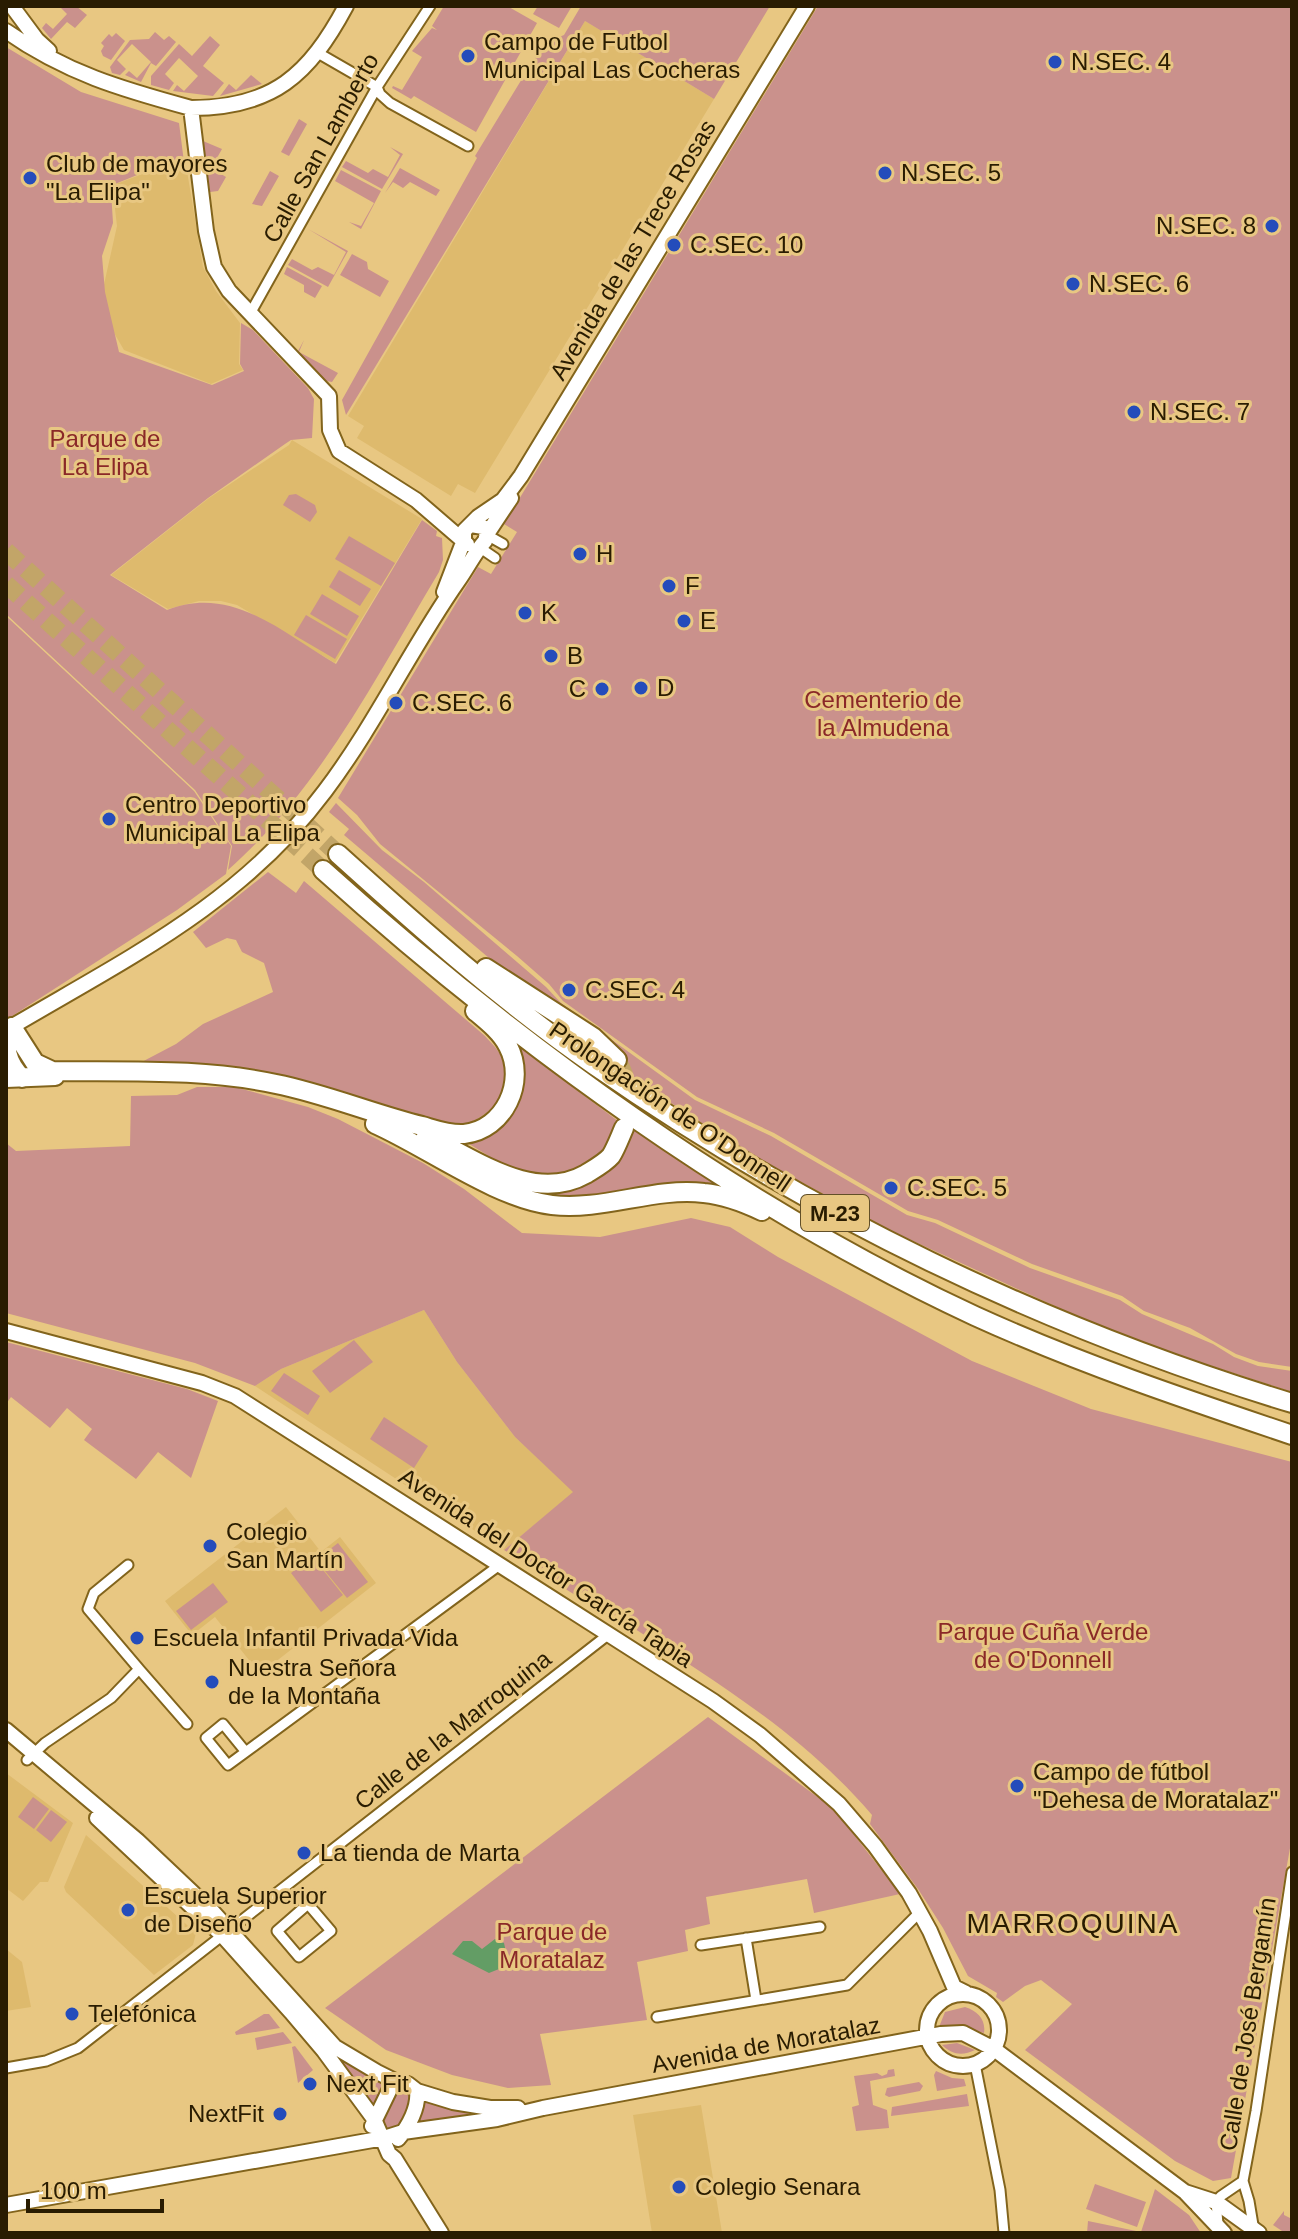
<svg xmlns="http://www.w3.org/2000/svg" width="1298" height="2239" viewBox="0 0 1298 2239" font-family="Helvetica,sans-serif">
<rect width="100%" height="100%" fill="#e8c782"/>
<path fill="#deba6d" d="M585,21l129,78 -239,394 -17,-9 -7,12 -94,-58 7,-12 -16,-10z
M153,170l34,1 16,96 13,24 24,32 -1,41 4,6 -32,14 -87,-34 -25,-43 18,-81 -4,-35 3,-1v-6z
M292,440l130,79 -87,144 -98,-58 -16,-4h-22l-31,8 -57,-34 98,-77 80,-53z
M424,1310l33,52 58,75 59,55 -70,58 -249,-164 26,-17z
M286,1507l35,45 19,-15 36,46 -116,91 -45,-57 -23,18 -27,-34z
M6,1773l67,50 -25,59h-8l-17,19 -17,-13z
M86,1835l110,98 -3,12 -39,30 -88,-83 -2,-5z
M6,1949l16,13 9,45 -25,4z
M701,2105l21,128h-70l-19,-118z"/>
<path fill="#ca918c" d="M59,6h17l11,9 -12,13 -8,-6 -16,17 -9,-11 4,-5 7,6 14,-15z
M444,6h63l30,17 -61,109 -62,-36 -3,3 -19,-11 1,-2 9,4 20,-33 -10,-6 20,-23 5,2 -5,-4z
M538,6h34l-13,22 -26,-14z
M581,6h189l-56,93 -129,-78 -239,394 -4,-15 135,-242 -2,-2 64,-105 13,-11 12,-5z
M818,6h474v1361l-33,-5 -23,-8 -46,-26 -46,-17 -22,-15 -90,-32 -94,-44 -30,-9 -134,-78 -77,-36 -134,-96 -14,-17 -32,-28 -137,-112 -23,-29 -19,-17 140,-231 13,7 26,-42 -13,-8z
M155,32l9,8 5,-4 7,6 -20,24 -5,-3 -10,19 -16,-7 4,-4 8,7 14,-16 -19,-18 -15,16 9,9 -6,6 -8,-2 -2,-6 20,-27 19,-1z
M116,33l9,8 -14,19 -8,-4 -2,-5 3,-5 -3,-3 8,-9 3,3z
M210,36l10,9 -17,21 21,17 -11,13 -40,-5 4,-6 7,6 14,-15 -19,-18 -14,16 9,9 -5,7 -18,-5v-9l28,-32 13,12z
M6,47l75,45 98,31 6,47 -33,-1 -37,15 -4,7 2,32 -11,33 3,36 14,60 93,33 32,-14 -4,-7 1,-41 12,7 55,58 6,11 -2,39 -21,2 -6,4 -77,54 -98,77 57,35c65,-26 115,23 169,54l86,-144 15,11 -1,5 6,2 1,22 -4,12c-63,105 -119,217 -211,298l4,-24 -37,-56 -189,-176z
M251,75l11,9 -42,12 9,-12 7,6z
M299,119l8,5 -18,32 -8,-4z
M203,141l19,8 -9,16 -7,1z
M390,147l13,7 -21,35 -40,-22 4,-6 22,12 5,-4 15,8 12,-22z
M400,168l40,22 -4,6 -26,-14 -7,6 -10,-6 -8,11z
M213,169l13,8 -8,14 -8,1 -3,-22z
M341,170l40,21 -20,38 -12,-7 12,4 13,-23 -39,-22z
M270,171l9,5 -17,30 -10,-2z
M308,229l40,22 -20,36 -40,-22 4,-6 20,11 6,-3 16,8 12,-23z
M352,254l15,8 1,7 21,12 -9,16 -40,-22z
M287,267l35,19 -7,12 -11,-6v-7l-20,-11z
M304,340l-5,12 39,21 -6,9 -6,-1 -29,-28z
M296,494l19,11 2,7 -7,10 -27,-17 6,-10z
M349,536l46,27 -14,23 -46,-27z
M339,570l32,19 -11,17 -31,-19z
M322,594l37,22 -12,20 -37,-22z
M306,615l41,24 -12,20 -41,-24z
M6,616l188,175 37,55 -5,28 -49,36 -171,110z
M336,803l46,47 42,32 122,105 15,16 134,97 76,36 136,79 28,8 95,45 90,32 22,14 71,30 21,13 24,9 34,5v21l-136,-44 -73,-29 -194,-89 -137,-75 -120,-77 -9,-20 -134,-100 -145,-123 5,-6 -20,-17z
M268,872l28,21 8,-12 181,155c4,5 10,10 13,15 26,37 -12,73 -48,77 -65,-20 -129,-47 -196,-58 -39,-7 -78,-5 -118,-5l40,-21 27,-20 70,-32 -9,-29 -22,-11 -6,-12 -9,-2 -21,10 -13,-16z
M517,1045l101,76c-4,11 -8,25 -17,33 -22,24 -59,27 -88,15 -17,-7 -33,-19 -49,-28l44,-24z
M197,1087h38l73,20 30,12 85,44 41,26 58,44 78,4 91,-19 39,9 48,30 194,104 119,48 201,53v375l-61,341 -18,3 -38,-20 -150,-111 47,-46 -31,-24 -16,6 -22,16 -7,-5 1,-4 -29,-17 -25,-48 -25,-39 -48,-65 2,-9c-70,-82 -158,-134 -246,-192l-10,-2 -112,-71 69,-58 -58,-55 -58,-75 -33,-52 -143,59 -26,17 -60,-23 -189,-50v-170l10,8 114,-5 1,-50 46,-1z
M630,1128l98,62 -120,8 -74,-1 -108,-56 138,48z
M354,1340l19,22 -43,31 -18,-22z
M6,1342l181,47 31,12 -27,77 -33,-26 -22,27 -52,-39 8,-11 -25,-21 -17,20 -39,-31 -5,7z
M284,1373l36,23 -12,19 -37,-24z
M384,1417l44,29 -14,22 -44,-29z
M338,1543l30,39 -21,16 -31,-38z
M312,1556l31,39 -22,17 -30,-39z
M213,1583l15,19 -37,28 -15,-19z
M708,1717l126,92 66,85 -86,19 -7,-34 -101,18 4,27 -25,6 3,21 -51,11 10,58 -107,14 11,51 -43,3 -56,-13 -66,-25 -61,-42z
M33,1797l16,12 -15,20 -16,-12z
M51,1810l16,12 -16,20 -15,-12z
M965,2007c13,4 21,13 19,26l-27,-8 -18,2 6,-15z
M264,2014h5l11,14 -44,7 -1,-3z
M283,2032l9,11 -35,7 -2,-12z
M957,2043l18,7c-12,6 -23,5 -33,-5z
M295,2046l18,24 -15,13 -6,-36z
M337,2056l48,26 -12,25 -38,-50z
M894,2069l1,7 -25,5 3,24 14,5 2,18 -33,3 -4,-24 7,-2 -5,-29 23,-3 5,3 5,-2 1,-4z
M936,2071l16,7 12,1 2,7 -29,5 -3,-16z
M919,2082l4,4 -3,5 -31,6 -4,-2 2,-7z
M402,2091l5,1 4,9 -11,25 -10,4 -9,-9 12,-26z
M967,2094l2,12 -78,10 1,-9z
M425,2099l68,13 -79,15z
M1095,2184l51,18 -9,25 -51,-18z
M1155,2189l34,26 12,18h-114l1,-12 53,11z
M1284,2211v4l8,4v14h-7l-12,-8z"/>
<path fill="#639d65" d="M495,1939l9,4 3,14 -3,10 -15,6 -37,-19 11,-13h9l10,8z"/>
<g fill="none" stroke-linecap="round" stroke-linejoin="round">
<path stroke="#c2a568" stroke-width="18" stroke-dasharray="18 9" stroke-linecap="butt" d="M6,551l332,303
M6,584l317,286
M617,1060c13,21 14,42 8,65"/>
<g stroke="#82641c" stroke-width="13">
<path id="street" d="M318,53l59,34 3,7 10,9 78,43
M251,312l126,-225 53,-81
M487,535l16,9
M479,547l16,11
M128,1565l-34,28 -6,16 51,60
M245,1751l-22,-27 -17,14 22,27 273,-201
M27,1760l18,-17 66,-45 28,-29 48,55
M308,1904l23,27 -32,26 -22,-26z
M746,1938l10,62
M701,1945l119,-18
M657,2017l190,-32 73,-73
M975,2064l25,126 4,43
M6,2068l40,-7 32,-13 531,-414
M1218,2224l-2,-22 5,-6 22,-15
M1254,2231l-5,-30 -6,-20 13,-70 36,-239"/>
</g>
<g stroke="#82641c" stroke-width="18">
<path id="secondary" d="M14,9l23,31 12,11
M6,31c60,42 115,58 185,77 82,0 118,-33 155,-102
M191,108l15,123 8,36 15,24 100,105 1,34 9,21 77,49 51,44
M487,534l24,-36
M444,592l20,-52v-9l14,-14 25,-17 18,-24 286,-470
M6,1030c118,-70 234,-125 319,-239 50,-66 86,-143 133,-210 10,-14 17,-29 27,-40l2,-7 -4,-7 -12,-2
M6,1331l196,52 33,13 478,305 47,34 79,69 36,42 34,47 21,38 24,56 12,6
M6,1730l132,111 74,70 123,136 42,25 20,10 11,2 9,7 36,11 37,6h28
M97,1818l126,118 68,76 33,39 50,68 15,35 6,5 46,74
M927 2030a36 36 0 1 1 72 0a36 36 0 1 1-72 0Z
M372,2126l18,-37 7,-7
M398,2139c11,-13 21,-32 19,-48
M1185,2192l31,10 43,31
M6,2205l378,-67 19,-6 94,-13 46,-11 398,-74 22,-1 31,16 191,143 39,41"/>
</g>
<g stroke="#82641c" stroke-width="22">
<path id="highway" d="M338,854c82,74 165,148 256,211 213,148 450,263 698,338
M323,870c192,173 417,337 652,446 103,47 210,83 317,119
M486,968l107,69 24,23
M12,1027l23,36 17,8c75,1 151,-3 224,13 50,10 97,30 146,42 14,4 27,9 42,8 40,-4 63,-52 44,-88 -7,-14 -21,-25 -33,-35
M12,1027c-11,18 -4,37 10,51
M6,1078l49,-2
M375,1124c52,23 122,75 177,81 52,6 101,-18 152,-12 21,2 39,9 58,18
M426,1136c48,22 107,68 160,38 8,-5 19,-11 25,-18 5,-8 9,-19 13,-28"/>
</g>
<use href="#street" stroke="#fff" stroke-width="9"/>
<use href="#secondary" stroke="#fff" stroke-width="14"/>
<use href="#highway" stroke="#fff" stroke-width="18"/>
</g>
<g fill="#244cbb" stroke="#e8c782" stroke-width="3">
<circle cx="468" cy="56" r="8"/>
<circle cx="1055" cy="62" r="8"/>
<circle cx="885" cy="173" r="8"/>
<circle cx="30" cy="178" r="8"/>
<circle cx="1272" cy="226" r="8"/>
<circle cx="674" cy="245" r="8"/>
<circle cx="1073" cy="284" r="8"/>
<circle cx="1134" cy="412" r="8"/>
<circle cx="580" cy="554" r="8"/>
<circle cx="669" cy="586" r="8"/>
<circle cx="525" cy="613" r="8"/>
<circle cx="684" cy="621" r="8"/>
<circle cx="551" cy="656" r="8"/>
<circle cx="641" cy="688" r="8"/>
<circle cx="602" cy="689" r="8"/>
<circle cx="396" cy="703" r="8"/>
<circle cx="109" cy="819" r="8"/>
<circle cx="569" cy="990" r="8"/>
<circle cx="891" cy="1188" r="8"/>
<circle cx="210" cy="1546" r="8"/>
<circle cx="137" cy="1638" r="8"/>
<circle cx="212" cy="1682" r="8"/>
<circle cx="1017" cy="1786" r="8"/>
<circle cx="304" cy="1853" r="8"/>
<circle cx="128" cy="1910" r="8"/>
<circle cx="72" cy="2014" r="8"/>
<circle cx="310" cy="2084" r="8"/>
<circle cx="280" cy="2114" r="8"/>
<circle cx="679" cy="2187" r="8"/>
</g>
<g text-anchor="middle" stroke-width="6" stroke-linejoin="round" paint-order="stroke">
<rect fill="#e8c782" stroke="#624f28" stroke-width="2" x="801" y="1195" width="68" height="36" rx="6"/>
<g font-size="22" font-weight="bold" fill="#291c01">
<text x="835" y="1221">M-23</text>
</g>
<g font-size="24" fill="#291c01" stroke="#e8c782" text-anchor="start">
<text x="484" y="50">Campo de Futbol<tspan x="484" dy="28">Municipal Las Cocheras</tspan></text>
<text x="1071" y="70">N.SEC. 4</text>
<text x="46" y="172">Club de mayores<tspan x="46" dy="28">"La Elipa"</tspan></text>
<text x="901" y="181">N.SEC. 5</text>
<text x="1256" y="234" text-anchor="end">N.SEC. 8</text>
<text x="690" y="253">C.SEC. 10</text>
<text x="1089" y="292">N.SEC. 6</text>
<text x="1150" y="420">N.SEC. 7</text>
<text x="596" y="562">H</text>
<text x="685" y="594">F</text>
<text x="541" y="621">K</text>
<text x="700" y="629">E</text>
<text x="567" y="664">B</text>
<text x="657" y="696">D</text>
<text x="586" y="697" text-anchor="end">C</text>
<text x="412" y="711">C.SEC. 6</text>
<text x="125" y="813">Centro Deportivo<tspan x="125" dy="28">Municipal La Elipa</tspan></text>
<text x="585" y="998">C.SEC. 4</text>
<text x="907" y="1196">C.SEC. 5</text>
<text x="226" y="1540">Colegio<tspan x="226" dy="28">San Martín</tspan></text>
<text x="153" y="1646">Escuela Infantil Privada Vida</text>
<text x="228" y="1676">Nuestra Señora<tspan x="228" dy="28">de la Montaña</tspan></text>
<text x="1033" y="1780">Campo de fútbol<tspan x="1033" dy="28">"Dehesa de Moratalaz"</tspan></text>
<text x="320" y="1861">La tienda de Marta</text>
<text x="144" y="1904">Escuela Superior<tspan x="144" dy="28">de Diseño</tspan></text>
<text x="88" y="2022">Telefónica</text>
<text x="326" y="2092">Next Fit</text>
<text x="264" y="2122" text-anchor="end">NextFit</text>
<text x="695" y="2195">Colegio Senara</text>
</g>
<g font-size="24" fill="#291c01" stroke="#e8c782">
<text transform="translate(321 148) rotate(-61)" y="8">Calle San Lamberto</text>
<text transform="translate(633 250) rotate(-59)" y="8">Avenida de las Trece Rosas</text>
<text transform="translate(670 1107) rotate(34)" y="8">Prolongación de O'Donnell</text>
<text transform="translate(546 1568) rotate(33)" y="8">Avenida del Doctor García Tapia</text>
<text transform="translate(453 1730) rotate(-38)" y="8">Calle de la Marroquina</text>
<text transform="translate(1248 2024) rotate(-81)" y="8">Calle de José Bergamín</text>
<text transform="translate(766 2045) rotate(-10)" y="8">Avenida de Moratalaz</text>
</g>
<g font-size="24" fill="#8a2828" stroke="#e8c782">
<text x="105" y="447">Parque de<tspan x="105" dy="28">La Elipa</tspan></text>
<text x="883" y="708">Cementerio de<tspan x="883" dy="28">la Almudena</tspan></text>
<text x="1043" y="1640">Parque Cuña Verde<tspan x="1043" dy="28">de O'Donnell</tspan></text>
<text x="552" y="1940">Parque de<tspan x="552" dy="28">Moratalaz</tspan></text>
</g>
<g font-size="28" letter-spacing="2" fill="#291c01" stroke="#e8c782">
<text x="1073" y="1933">MARROQUINA</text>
</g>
</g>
<rect width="1298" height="2239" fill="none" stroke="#291c01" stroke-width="16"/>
<path d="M28 2199v12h134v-12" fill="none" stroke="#291c01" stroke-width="4"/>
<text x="40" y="2199" font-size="24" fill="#291c01" stroke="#e8c782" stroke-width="6" paint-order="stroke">100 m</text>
</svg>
